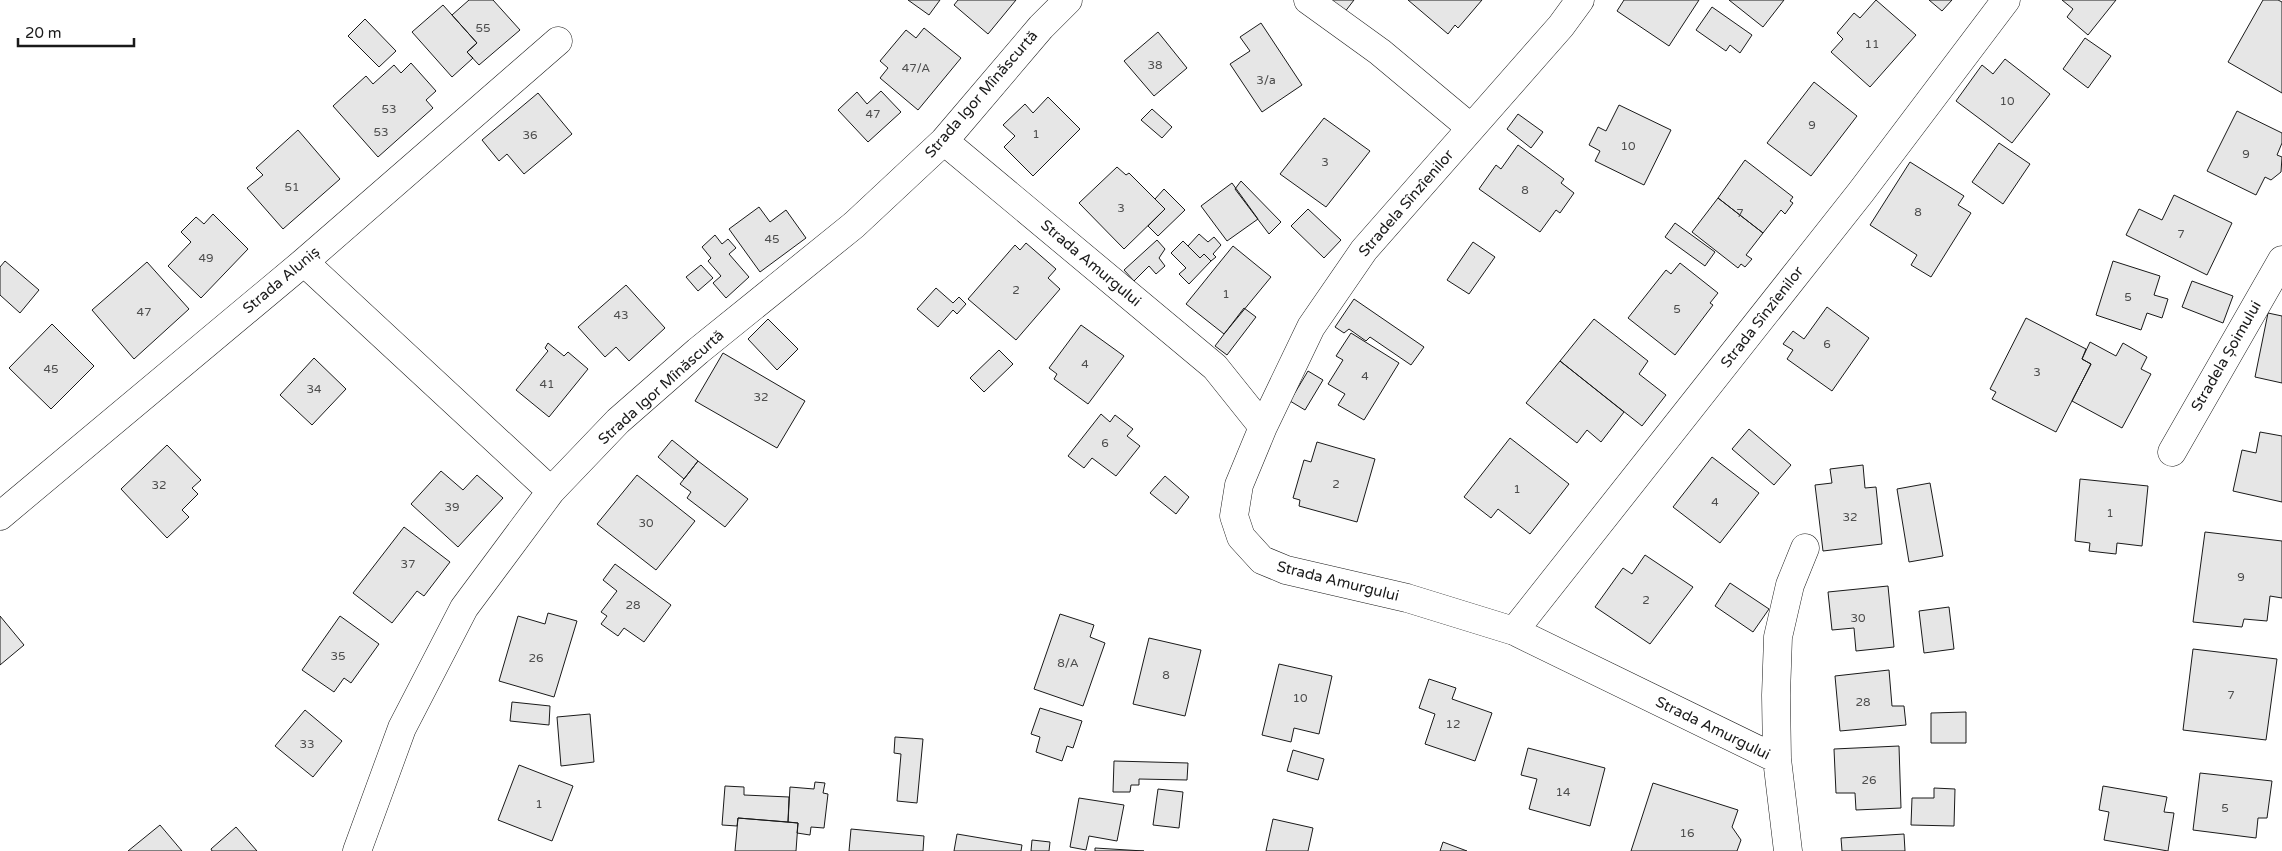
<svg xmlns="http://www.w3.org/2000/svg" width="2282" height="851" viewBox="0 0 2282 851" font-family="'Varela Round',sans-serif">
<rect width="100%" height="100%" fill="#fff"/>
<path fill="#e6e6e6" stroke="#1a1a1a" d="M469,0h24l27,30 -41,35 -12,-13 10,-9 -25,-28z
M908,0h32l-11,15z
M958,0h58l-28,34 -34,-29z
M1328,0h26l-10,13z
M1408,0h74l-24,28 -3,-3 -7,9z
M1624,0h75l-30,46 -52,-35z
M1729,0h55l-21,27z
M1876,0l40,35 -46,52 -39,-35 12,-13 -6,-6 17,-20 6,5z
M1929,0h23l-10,11z
M2062,0h54l-28,35 -21,-18 6,-8z
M2263,0h15l4,2v91l-54,-31z
M443,5l34,38 -10,9 6,6 -21,19 -40,-45z
M1712,7l40,28 -12,18 -10,-8 -4,6 -30,-21z
M365,19l31,32 -17,16 -31,-31z
M1261,23l41,62 -40,27 -32,-48 20,-13 -10,-14z
M924,28l37,30 -43,52 -38,-32 8,-10 -8,-7 26,-31 10,8z
M1158,32l29,36 -33,28 -30,-35z
M2085,38l26,18 -23,32 -25,-19z
M2005,59l45,35 -38,49 -56,-42 26,-36 11,9z
M411,63l25,28 -10,9 7,8 -55,49 -45,-51 33,-30 7,8 21,-19 7,8z
M1814,82l43,34 -46,60 -44,-33z
M881,91l20,21 -33,30 -30,-32 19,-18 10,12z
M538,93l34,41 -48,40 -17,-20 -8,7 -17,-21z
M1048,97l32,32 -47,47 -29,-29 11,-11 -12,-11 22,-21 8,9z
M1619,105l52,25 -27,55 -49,-24 5,-10 -11,-6 9,-18 8,4z
M1152,109l20,18 -10,11 -21,-18z
M2237,111l45,22v10l-5,12 5,2 -1,15 -10,8 -6,-3 -9,18 -49,-24z
M1518,114l25,18 -12,16 -24,-19z
M1324,118l46,33 -44,56 -46,-33z
M298,130l42,49 -57,50 -36,-41 16,-13 -7,-7z
M1999,143l31,21 -27,40 -31,-22z
M1518,145l46,34 -3,4 13,10 -14,20 -4,-3 -16,22 -61,-43 17,-24 5,4z
M1745,160l48,37 -3,4 3,2 -8,11 -4,-4 -18,23 -45,-35z
M1910,162l54,34 -6,9 13,8 -40,64 -20,-12 6,-10 -47,-30z
M1117,167l9,8 3,-2 36,36 -41,40 -45,-46z
M1241,181l40,41 -12,12 -34,-45z
M1232,183l26,36 -31,22 -26,-35z
M1164,189l21,21 -27,26 -10,-10 17,-17 -10,-10z
M2174,195l58,28 -25,52 -81,-40 13,-26 23,11z
M1718,198l45,35 -17,22 6,4 -7,8 -4,-3 -3,4 -46,-36z
M759,207l11,15 16,-12 20,28 -46,34 -31,-43z
M1308,209l33,31 -17,18 -33,-32z
M213,214l35,35 -47,49 -33,-32 23,-24 -10,-10 15,-15 8,7z
M1675,223l40,29 -10,14 -40,-29z
M1199,234l9,8 6,-5 7,8 -8,9 3,3 -5,4 -7,-7 -4,4 -12,-12z
M715,235l7,9 6,-5 8,9 -7,6 20,23 -23,21 -13,-15 8,-7 -13,-15 3,-3 -9,-11z
M1157,240l8,9 -6,9 6,8 -9,8 -7,-8 -15,15 -10,-11z
M1183,241l17,17 4,-4 7,7 -22,23 -10,-10 7,-6 -15,-15z
M1473,242l22,15 -26,37 -22,-14z
M1026,243l30,26 -8,9 12,11 -44,51 -48,-41 47,-54 5,5z
M1233,246l38,31 -47,57 -38,-30z
M5,261l34,29 -19,23 -20,-18v-28z
M2113,261l47,15 -6,19 14,4 -6,19 -15,-5 -6,17 -45,-15z
M147,262l42,47 -55,50 -42,-49z
M1680,263l38,30 -8,10 3,2 -38,50 -47,-37 38,-48 5,4z
M701,265l12,13 -15,13 -12,-14z
M2192,281l41,15 -10,27 -41,-16z
M626,285l39,43 -36,33 -13,-14 -11,10 -27,-30z
M936,288l17,15 6,-6 7,7 -9,10 -4,-4 -15,17 -21,-18z
M1354,299l70,48 -13,18 -41,-28 -4,4 -17,-12 -5,4 -9,-6z
M1827,307l42,31 -37,53 -45,-32 6,-9 -10,-6 10,-13 11,8z
M1244,308l12,9 -29,38 -12,-9z
M2268,313l14,3v67l-27,-6z
M2026,318l60,31 -4,10 9,5 -35,68 -64,-33 4,-7 -6,-3z
M768,319l30,30 -21,21 -29,-31z
M1594,319l54,42 -9,13 27,21 -24,31 -82,-65z
M52,324l42,42 -43,43 -42,-41z
M1081,325l43,31 -36,48 -34,-25 3,-5 -8,-6z
M1351,333l48,30 -35,57 -26,-15 7,-11 -17,-10 15,-24 -7,-4z
M2090,342l26,14 7,-13 24,14 -6,12 10,5 -29,54 -50,-27 19,-37 -9,-5z
M548,343l16,13 4,-4 20,17 -39,48 -33,-27 32,-39 -3,-3z
M999,350l14,14 -29,28 -14,-14z
M723,353l82,48 -28,47 -82,-47z
M314,358l32,31 -34,36 -32,-30z
M1560,361l64,51 -23,30 -14,-12 -10,13 -51,-40z
M1308,371l15,9 -18,30 -15,-9z
M1101,414l9,8 5,-7 18,14 -6,7 13,10 -24,30 -24,-18 -8,10 -16,-12z
M1749,429l42,36 -17,20 -42,-36z
M2260,432l22,4v66l-49,-11 9,-41 14,3z
M1510,438l59,46 -39,50 -32,-25 -7,9 -27,-21z
M672,440l26,21 -14,18 -26,-22z
M1317,442l58,17 -18,63 -58,-16 1,-6 -7,-2 11,-38 7,2z
M167,445l34,35 -9,8 6,6 -16,16 7,7 -22,21 -46,-49z
M1712,457l47,36 -39,50 -47,-36z
M698,461l50,38 -23,28 -38,-29 4,-6 -11,-8z
M1863,465l2,23 11,-1 6,57 -59,7 -8,-66 17,-2 -2,-14z
M441,471l22,19 14,-15 26,23 -45,49 -47,-43z
M637,475l58,46 -39,49 -59,-46z
M1165,476l24,21 -13,17 -26,-21z
M2080,479l68,7 -6,60 -25,-3 -1,11 -27,-3 1,-8 -15,-2z
M1930,483l13,73 -34,6 -12,-73z
M404,527l46,35 -26,34 -7,-5 -25,32 -39,-30z
M2205,532l77,9v57l-12,-2 -3,25 -23,-2 -2,8 -49,-5z
M1645,555l48,32 -43,57 -55,-37 28,-39 9,6z
M615,564l56,41 -27,37 -20,-14 -6,8 -17,-12 6,-8 -6,-4 16,-21 -14,-11z
M1730,583l39,26 -16,23 -38,-26z
M1888,586l6,61 -38,4 -2,-23 -22,2 -4,-38z
M1949,607l5,42 -30,4 -5,-42z
M548,613l29,8 -23,76 -55,-16 19,-65 27,8z
M1060,614l34,11 -4,12 15,6 -22,63 -49,-17z
M0,616l24,29 -24,20z
M340,616l39,28 -28,39 -7,-5 -10,14 -32,-22z
M1149,638l52,12 -16,66 -52,-12z
M2193,649l84,10 -11,81 -83,-10z
M1279,664l53,12 -13,58 -25,-6 -3,14 -29,-7z
M1889,670l3,36h12l2,19 -66,6 -5,-55z
M1429,679l27,9 -4,11 40,14 -17,48 -50,-17 10,-30 -16,-6z
M512,702l38,4 -1,19 -39,-4z
M1040,708l42,13 -9,27 -6,-2 -5,15 -26,-9 4,-15 -9,-3z
M305,710l37,31 -29,36 -38,-31z
M1966,712v31h-35v-30z
M590,714l4,48 -33,4 -4,-49z
M895,737l28,2 -6,64 -20,-2 4,-47 -7,-1z
M1899,746l2,62 -45,2 -1,-17h-19l-2,-44z
M1528,748l77,20 -15,58 -61,-17 8,-30 -16,-4z
M1293,750l31,9 -6,21 -31,-9z
M1114,761l74,2 -1,17 -48,-1v6h-8l-1,7h-17z
M519,765l54,21 -21,55 -54,-21z
M2200,773l72,8 -5,37h-9l-2,20 -63,-8z
M815,782l10,1 -2,10 5,1 -4,34 -13,-1 -1,8 -13,-2 1,-10 -10,-1 2,-35 24,2z
M1653,783l85,27 -6,17 9,13 -4,11h-106z
M725,786l19,1v8l45,2 -1,25 -50,-4 -1,8 -15,-1z
M2103,786l64,11 -3,15 10,1 -6,38 -64,-11 5,-28 -10,-2z
M1934,788l21,1 -1,37 -43,-1 1,-27h22z
M1158,789l25,3 -4,36 -26,-3z
M1079,798l45,7 -7,36 -28,-5 -3,14 -16,-3z
M738,818l60,5 -2,28h-61z
M1273,819l40,9 -5,23h-42z
M160,825l22,26h-54z
M236,827l21,24h-45l-1,-2z
M851,829l73,7 -1,15h-74z
M957,834l65,11 -1,6h-67z
M1904,834l1,17h-63l-1,-13z
M1032,840l18,2 -1,9h-18z
M1443,842l24,9h-27z
M1095,848l49,3h-49z"/>
<g fill="none" stroke-linecap="round" stroke-linejoin="round">
<g stroke="#1a1a1a" stroke-width="29">
<path id="minor" d="M1308,0l72,52 91,76
M944,141l271,226 48,60 -24,58 -5,31 7,21 21,23 24,10 121,28 107,33 263,128
M304,262l247,229
M1263,427l48,-100 53,-77 197,-224 19,-26
M2172,452l110,-192
M0,516l304,-254 254,-221
M1514,631l347,-439 145,-192
M357,851l45,-123 62,-120 87,-117 67,-70 80,-70 156,-126 90,-84 97,-114 27,-27
M1788,851l-11,-92 -1,-64 2,-58 12,-52 15,-37"/>
</g>
<use href="#minor" stroke="#fff" stroke-width="28"/>
</g>
<g text-anchor="middle" stroke-width="4" stroke-linejoin="round" paint-order="stroke">
<g font-size="12" fill="#4d4d4d">
<text x="483" y="32">55</text>
<text x="1872" y="48">11</text>
<text x="1155" y="69">38</text>
<text x="916" y="72">47/A</text>
<text x="1266" y="84">3/a</text>
<text x="2007" y="105">10</text>
<text x="389" y="113">53</text>
<text x="873" y="118">47</text>
<text x="1812" y="129">9</text>
<text x="381" y="136">53</text>
<text x="1036" y="138">1</text>
<text x="530" y="139">36</text>
<text x="1628" y="150">10</text>
<text x="2246" y="158">9</text>
<text x="1325" y="166">3</text>
<text x="292" y="191">51</text>
<text x="1525" y="194">8</text>
<text x="1121" y="212">3</text>
<text x="1918" y="216">8</text>
<text x="1740" y="217">7</text>
<text x="2181" y="238">7</text>
<text x="772" y="243">45</text>
<text x="206" y="262">49</text>
<text x="1016" y="294">2</text>
<text x="1226" y="298">1</text>
<text x="2128" y="301">5</text>
<text x="1677" y="313">5</text>
<text x="144" y="316">47</text>
<text x="621" y="319">43</text>
<text x="1827" y="348">6</text>
<text x="1085" y="368">4</text>
<text x="51" y="373">45</text>
<text x="2037" y="376">3</text>
<text x="1365" y="380">4</text>
<text x="547" y="388">41</text>
<text x="314" y="393">34</text>
<text x="761" y="401">32</text>
<text x="1105" y="447">6</text>
<text x="1336" y="488">2</text>
<text x="159" y="489">32</text>
<text x="1517" y="493">1</text>
<text x="1715" y="506">4</text>
<text x="452" y="511">39</text>
<text x="2110" y="517">1</text>
<text x="1850" y="521">32</text>
<text x="646" y="527">30</text>
<text x="408" y="568">37</text>
<text x="2241" y="581">9</text>
<text x="1646" y="604">2</text>
<text x="633" y="609">28</text>
<text x="1858" y="622">30</text>
<text x="338" y="660">35</text>
<text x="536" y="662">26</text>
<text x="1068" y="667">8/A</text>
<text x="1166" y="679">8</text>
<text x="2231" y="699">7</text>
<text x="1300" y="702">10</text>
<text x="1863" y="706">28</text>
<text x="1453" y="728">12</text>
<text x="307" y="748">33</text>
<text x="1869" y="784">26</text>
<text x="1563" y="796">14</text>
<text x="539" y="808">1</text>
<text x="2225" y="812">5</text>
<text x="1687" y="837">16</text>
</g>
<g font-size="15" fill="#1a1a1a" stroke="#fff">
<text transform="translate(981 94) rotate(-49)" y="5">Strada Igor Mînăscurtă</text>
<text transform="translate(1406 203) rotate(-49)" y="5">Stradela Sînzîenilor</text>
<text transform="translate(1091 263) rotate(40)" y="5">Strada Amurgului</text>
<text transform="translate(281 280) rotate(-40)" y="5">Strada Aluniș</text>
<text transform="translate(1762 317) rotate(-52)" y="5">Strada Sînzîenilor</text>
<text transform="translate(2226 356) rotate(-60)" y="5">Stradela Șoimului</text>
<text transform="translate(661 387) rotate(-42)" y="5">Strada Igor Mînăscurtă</text>
<text transform="translate(1338 581) rotate(14)" y="5">Strada Amurgului</text>
<text transform="translate(1713 728) rotate(26)" y="5">Strada Amurgului</text>
</g>
</g>
<path d="M18 38v8h116v-8" fill="none" stroke="#1a1a1a" stroke-width="2.5"/>
<text x="25" y="38" font-size="15" fill="#1a1a1a" stroke="#ffffff" stroke-width="4" paint-order="stroke">20 m</text>
</svg>
